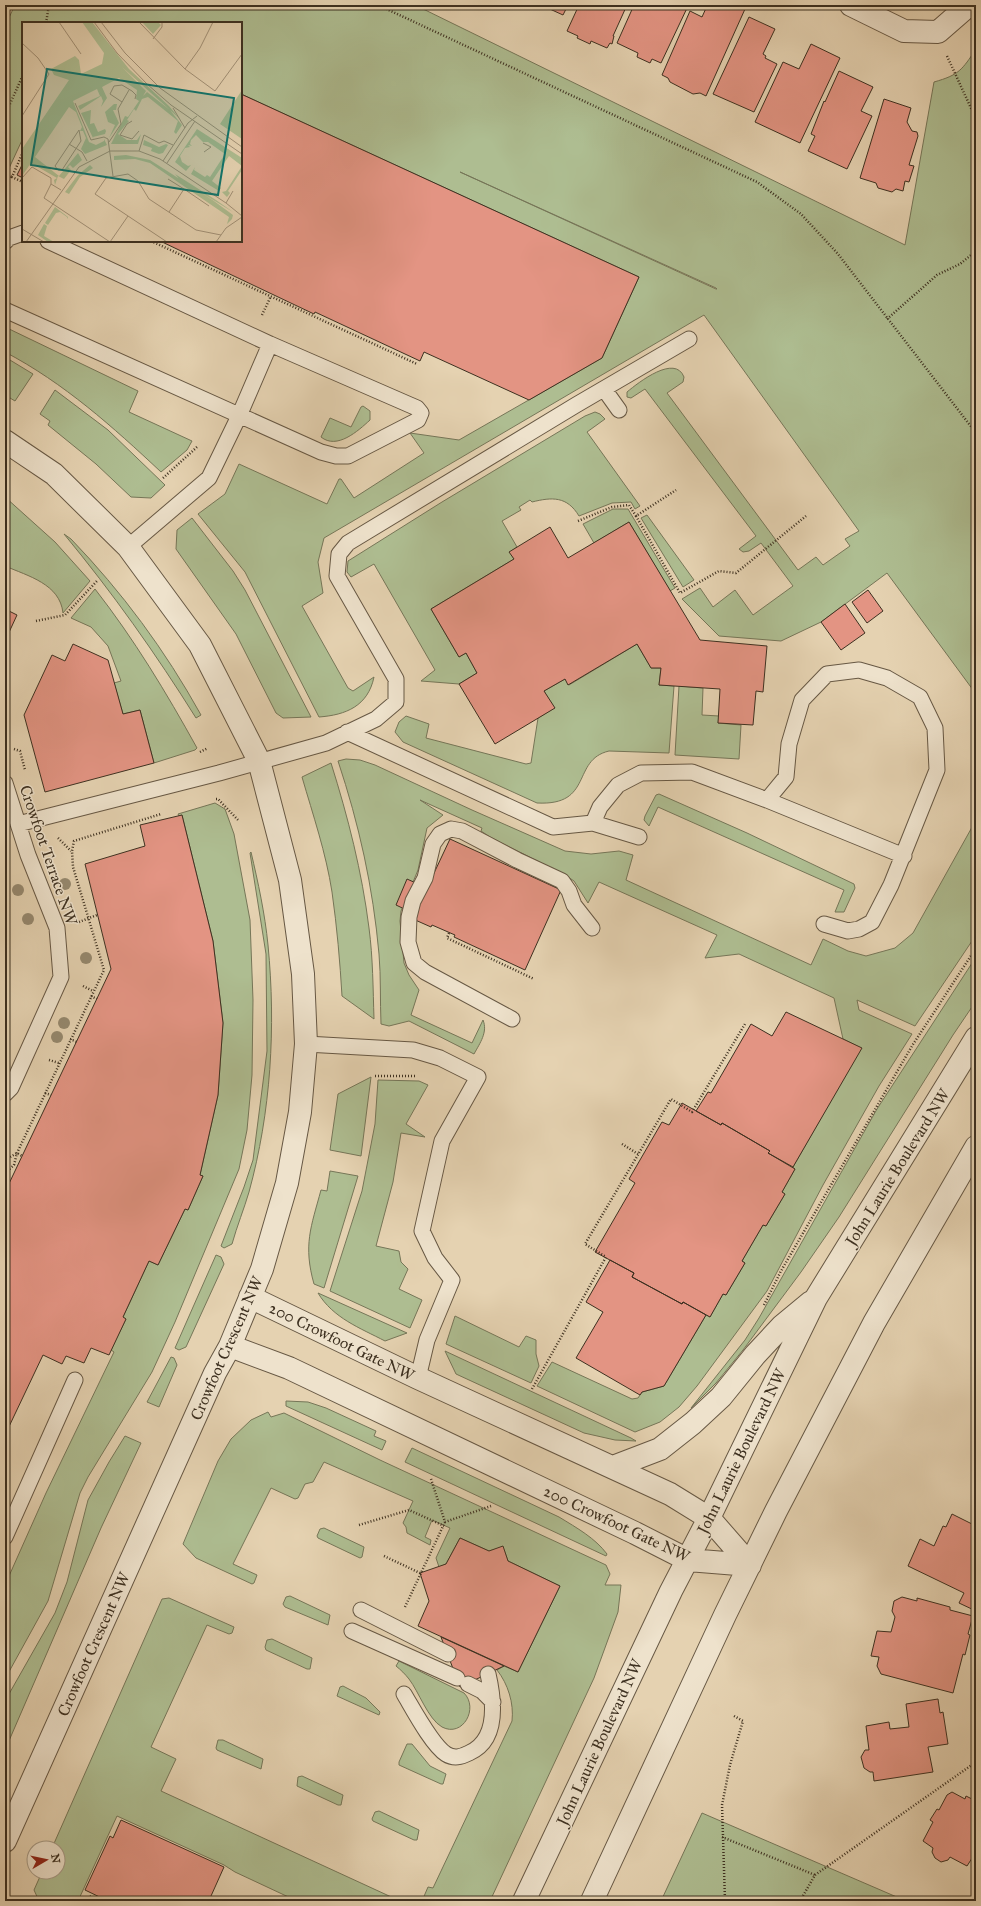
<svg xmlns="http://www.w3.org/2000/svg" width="981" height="1906" viewBox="0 0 981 1906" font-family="'IM FELL Great Primer',serif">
<rect width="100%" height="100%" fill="#e5d2b1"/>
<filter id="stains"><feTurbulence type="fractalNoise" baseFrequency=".005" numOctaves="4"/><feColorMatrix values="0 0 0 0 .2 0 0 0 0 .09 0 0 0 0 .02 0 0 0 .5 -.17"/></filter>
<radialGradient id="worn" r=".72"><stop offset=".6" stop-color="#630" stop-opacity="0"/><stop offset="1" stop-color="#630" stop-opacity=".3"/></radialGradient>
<path fill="#aebd91" stroke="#767658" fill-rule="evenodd" d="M15,5h400l490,240 29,-163c25,-7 28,-12 42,-33v645l-89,-121 -66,49 -40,19 -62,-5 -37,-37 18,-11 13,19 22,-17 18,25 40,-29 -32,-43 -12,8 -6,1 -4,-3 17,-13 -111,-147 -14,9 -4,-1v-5c12,-10 48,-38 57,-15l-1,5 -16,11 131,177 18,-13 7,8 27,-19 -5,-7 14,-8 -155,-216 -380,223 -6,24 5,31 -21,13 46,82 5,3 21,-14c-6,29 -28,38 -55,40l-74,-145 -47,-58 27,-20 14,-30 88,40 12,-25h2l13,19 70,-45 -14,-20 49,7 143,-82 37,-81 -398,-183v-71h-218v115l-18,39v-151zM460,172l256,116 1,1h-1z
M5,327l133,64 -9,21 63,29 -5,9 -26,22c-48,-45 -97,-89 -156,-120z
M5,357l28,17 -18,27 -10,-6z
M55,390l53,40 57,55 -14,13 -20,-1 -35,-33 -48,-39 2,-4 -10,-7z
M363,406l7,5v9c-12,11 -33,30 -49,17l9,-19 21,9 10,-20z
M595,412l5,2 5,5 -18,13 53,74 -5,3 -4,-7 -19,1 -33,13c-12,-20 -27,-19 -47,-14l-2,-2 -11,7 2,3 -19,11 15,26 -7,5 4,7 -83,50 28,48 7,-4 11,20 -18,11 -38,-3 14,-11 -61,-106 -23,13 -4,-5 1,-11 94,-59 143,-86z
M5,497l50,45 35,39 -27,32c-3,-29 -35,-37 -58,-47v-23l2,-3 -2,-2z
M613,509h15l47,79 -5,3 -41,-69 -35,21 -11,-19z
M647,515l47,65 -11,7 -42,-69z
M192,518l41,53 12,19 66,127 -28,1 -7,-5 -40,-79 -60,-85 1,-19z
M64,534l7,5c51,53 94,111 130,176l-5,3c-40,-64 -84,-126 -132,-184z
M95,589c39,50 71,103 102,159l-2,2 -41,13 -14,-53 -17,4 -9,-31 7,-2 -13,-35 -17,-19 -20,-9z
M637,644l14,24h10l-2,17 15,1 -5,67 -60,-2c-38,9 -15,55 -72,52l-134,-61 -8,-10 4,-10 7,-6 23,8 -3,14 100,26 5,-1 7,-45 16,-10 -10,-17 21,-12 4,6z
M679,686l24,2 -1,27 17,1 -1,7 23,2 -2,34 -64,-4z
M346,759l14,1 15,5 97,45 93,41 26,3 28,-3 14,4 -7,25 185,85 12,-26 25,12 18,5 29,-8 18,-15 63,-113v115l-61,91 -58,-26 2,10 53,24 -33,52 -56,99 -56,106 -70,95 -18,21 -19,15 -25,10 -98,-46 15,-24 80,37 6,-1 4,-6 22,-6 42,-71 4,2 13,-23 3,1 19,-32 -3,-2 21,-36 3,1 19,-32 -3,-2 13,-23 -2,-2 68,-119 -18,-9 -9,-41 -95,-44 -34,4 12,-23 -118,-53 -11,21 -14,-22 -9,-6 -75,-38 -9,-6 1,-3 -62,-28 23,15 -16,13 -9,42 -17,41 -1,10 4,42 5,12 10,15 -8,25 61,28 11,-23c5,12 -3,23 -9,34l-65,-33 -20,5 -8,-2c-1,-23 0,-47 -2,-70 -6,-67 -20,-130 -41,-193z
M331,763c17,54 31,109 38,165 4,30 4,61 5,91l-32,-23c-2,-34 -5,-69 -10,-104 -6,-39 -19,-77 -30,-115z
M659,794l88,39 107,51 1,4 -11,24h-9l9,-22 -186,-83 -9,19 -5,-6 1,-4 11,-21z
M215,803l10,6 9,25 16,86 3,80 -1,75 -5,55 -8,39 -64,153 -23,50 -64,105 -8,16 -32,108 -43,78v-94l41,-92 68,-141 -3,-2 15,-31 -3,-2 26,-56 9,4 27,-56 3,1 15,-34 -3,-1 18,-80 5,-72 -10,-82 -31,-126 -3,1 -1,-2z
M251,852c7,30 14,62 17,93 8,82 3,167 -19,247 -5,17 -12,34 -17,52l-8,4 -3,-2 23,-59 9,-27 14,-109 -1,-97 -16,-101z
M976,957v44l-23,34 -114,182 -38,55 -58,78 -27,33 -25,25 54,-68 14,-22 118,-209z
M371,1077l-10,79 -31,-6 8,-56z
M378,1080l41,1 9,4 -22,39 19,13 -24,-4 -8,49 -17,64 23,5 2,11 7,7 -9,20 23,11 -12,28 -80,-37 32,-100 13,-67z
M330,1171l28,5 -34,112 -10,-4c-11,-39 -3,-57 7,-94l6,1z
M216,1255l5,2 3,7 -38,83 -7,3 -4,-2z
M318,1293l89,40 -22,8c-25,-13 -52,-23 -67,-48z
M455,1316l64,31 7,-11 10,4v14l3,12 -8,17 -85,-39z
M445,1351l186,87 5,3 -21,-1 -31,-7 -128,-59z
M171,1357l3,1 3,7 -18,42 -12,-5z
M286,1401l22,1 18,6 50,23 -2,5 12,5 -4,9 -96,-44z
M268,1412l3,5 13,-4 96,47 226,105 4,9 -5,11h16l-3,27 -24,66 -104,223h-68l6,-14 5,1 79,-167c2,-18 -4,-37 -15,-51l7,-4 14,6 42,-86 -52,-25 -5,-14 -14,4 -29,-13 -14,26 -7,3 -3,-9 14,-30 -18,-8 -7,17 6,3 -1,5 -23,-12 -1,-6 -3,-4 10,-22 -89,-39 -11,20 -8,2 -7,14 -3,1 -24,-11 -38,76 24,11 -3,8 -2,1 -56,-26 -13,-14 35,-83 13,-22 20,-19z
M125,1436l16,7 -40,85 -96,222v-49l50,-88 12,-31 21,-82 21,-38z
M412,1448l147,69c18,11 36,21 48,37l-1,2 -201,-94z
M324,1528l40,19 -2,10 -2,1 -42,-20 -1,-2 3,-7z
M290,1596l40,19 -2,10 -43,-18 -2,-3 3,-7z
M169,1598l65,29 -2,6 -3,1 -22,-9 -56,122 25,12 -15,32 239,110h-103l-62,-29 -11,-7 -107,-49 -39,85h-39l-5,-11 8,-18h16v-24h-6l110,-249z
M272,1639l40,19 -2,11h-3l-41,-19 -1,-3 2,-7z
M399,1661l65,32c15,15 -1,45 -22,34 -14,-8 -23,-35 -33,-48 -4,-5 -8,-9 -13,-13z
M343,1686l23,12 14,14 -1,3 -42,-19 3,-9z
M218,1740h5l40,19 -2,10 -44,-19 -1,-2z
M407,1744h5l18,22 16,8 -3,10h-2l-42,-19v-3z
M302,1776l41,19 -2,10h-3l-41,-19 1,-9z
M379,1811l40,19 -2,10h-3l-41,-19 -1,-2 3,-7z
M702,1813l204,88h-245z"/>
<path fill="#e39483" stroke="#3d3020" d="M541,5h27l-5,10z
M579,5h48l-14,31h1l-2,8 -2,-1 -3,5 -16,-7 -1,3 -13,-6 1,-2 -11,-5z
M634,5l54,1 -27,57 -9,-4 -2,4 -13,-6 1,-4 -21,-10z
M712,5h24l9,4 -39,87 -6,-3 -7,1 -23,-12 -2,-4 -6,-3 28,-64 12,6 5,-11 4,2z
M749,17l26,12 -12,25 3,2 -1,2 12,6 -23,48 -41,-18z
M811,44l29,14 -40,85 -45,-21 28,-60 16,7z
M839,71l34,16 -12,24 11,5 -25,53 -39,-18 7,-15 -4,-2 13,-33 1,1z
M241,94l398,183 -37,81 -73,42 -105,-48 -4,9 -105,-49 -1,2 -154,-73h81z
M884,99l27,9 -4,14 5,9 5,1 1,4 -9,29 5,1 -5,16 -4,-1 -2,10 -7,-2 -4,3 -14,-4 -2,-5 -16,-5z
M23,163v15l-6,-3z
M629,522l71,118 67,6 -4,46 -7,-1 -3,34 -35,-2 2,-34 -61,-4 2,-17h-10l-14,-24 -69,41 -3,-6 -21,12 11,17 -60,36 -36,-60 18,-11 -11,-20 -7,4 -28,-48 83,-50 -5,-7 41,-25 18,31z
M868,590l15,21 -16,12 -15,-21z
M845,604l20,29 -24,17 -20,-28z
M5,609l12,6 -12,26z
M73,644l35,16 15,54 17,-4 14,53 -109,29 -21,-77 28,-60 13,6z
M182,815l31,126 10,82 -5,72 -18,80 3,1 -15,34 -3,-1 -27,56 -9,-4 -26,56 3,2 -17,36 -18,-7 -7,15 -18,-7 -4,8 -19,-9 -38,80v-243l106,-223 -26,-105 60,-18 -5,-21z
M450,839l111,51 -36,80 -71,-33 1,-2 -23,-10 -1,2 -18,-8 2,-5 -19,-9 11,-26 20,9z
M786,1012l76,36 -69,119 -25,-14 2,-2 -48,-28 -1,2 -25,-14 12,-19 3,1 40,-69 21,12z
M682,1103l39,22 1,-2 48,28 -2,2 27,16 -13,23 3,2 -19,32 -3,-1 -21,36 3,2 -19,32 -3,-1 -13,23 -27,-15 -1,2 -50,-27 2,-4 -39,-21 40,-69 -6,-4 33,-57 7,3z
M610,1260l24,13 -2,4 50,27 1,-2 23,13 -42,71 -22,6 -2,3 -64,-37 27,-46 -17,-10z
M952,1514l24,12v85l-17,-8 5,-10 -56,-27 12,-27 14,7 9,-20 3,1z
M460,1538l29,13 14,-5 5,15 52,25 -42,86 -100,-46 11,-25 -9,-28 26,-9z
M902,1597l15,4v-3l33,9v3l23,6 -5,18 2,1 -5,20 -2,-1 -10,39 -72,-19 -4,-8 2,-9 -8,-1 6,-25 14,1 4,-15 -3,-6 2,-10z
M441,1637l63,29 -44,21z
M938,1699l2,14 3,-1 5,32 -20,3 5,25 -59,9 -1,-9h-3l-6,-4 -3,-11 4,-7h4l-3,-24 23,-4 1,7 19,-2 -3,-23z
M952,1792l13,7 1,-3 10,5v51l-9,14 -17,-9 -2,3 -7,2 -6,-4 -3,-6 1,-4 -10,-7 10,-19 -3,-2 7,-11 2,1 8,-15z
M121,1820l103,47 -13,29 3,3 -1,2h-105l-23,-11 25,-54 3,2z"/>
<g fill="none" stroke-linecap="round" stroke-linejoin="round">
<g stroke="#675844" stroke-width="17">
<path id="service" d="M5,242l4,-4 14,-5
M5,310l316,142 15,4h12l70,-36 3,-7 -4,-5 -7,-3 -140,-61 -222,-103
M604,389l15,21
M128,547l81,-69 30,-62 31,-72
M347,732l206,95 40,-4 7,-16 18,-22 23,-12 51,-1 75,28 137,56
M5,783l23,72 29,73 4,49 -50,111 -6,6
M767,800l19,-23 3,-33 13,-44 25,-26 32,-4 28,8 33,19 15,31 2,42 -46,115 -19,37 -13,7 -11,2 -24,-7
M593,823l46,14
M18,824l201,-51 107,-30 50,-24 20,-17v-23l-59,-103 2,-22 9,-11 228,-138 113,-66
M512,1019l-87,-47 -11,-9 -6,-21 1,-25 4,-16 12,-23 8,-34 7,-10 11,-5 11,2 55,29 45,21 7,10 5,14 18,23
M306,1044l107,6 27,8 38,19 -36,64 -20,90 13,27 17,22 -25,60 -9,38
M5,1537l70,-157
M361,1610l87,44
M352,1631l105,47
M468,1684l14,7 11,11
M404,1694c9,15 28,51 42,60 8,5 15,3 23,-1 30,-13 25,-53 19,-79"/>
</g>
<g stroke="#675844" stroke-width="24">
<path id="minor" d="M851,5l53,26 34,1 31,-27"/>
</g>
<g stroke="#675844" stroke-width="24">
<path id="tertiary" d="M5,441l49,33 74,73 72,98 59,116 31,119 13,94 3,70 -6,68 -13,71 -25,86 -32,77 -15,27 -210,468
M250,1297l168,81 252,116 39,24 41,47
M230,1346l59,22 346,165 53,27 62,5
M613,1467l47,-18 33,-26 28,-26 34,-42 27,-29 29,-24
M524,1901l147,-310 38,-73 107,-220 160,-260
M592,1901l133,-286 51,-104 98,-188 102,-176"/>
</g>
<path stroke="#3d3020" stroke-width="2.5" stroke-dasharray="1 2" stroke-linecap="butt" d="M378,5l379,177 44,32 37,40 138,179
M46,23l3,-18
M947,56l29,63
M5,115l18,-40
M23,152l-11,25 11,5
M5,174l7,3
M151,241l266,123
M262,315l9,-19
M887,319l50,-44 23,-11 16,-13
M163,478l34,-31
M636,516l44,77 39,-22 17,2 70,-57
M578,521l34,-14 17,-2 7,11 40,-26
M36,621l29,-6 32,-34
M14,749l6,2 5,19
M200,752l8,-4
M216,799h2l21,22
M58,838l13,13
M79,922l18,-7
M449,933l-2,5 87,41
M83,986l10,5
M91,996l6,3
M70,1039l7,3
M49,1060l10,3
M375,1076h40
M45,1093l6,2
M622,1144l16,10
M5,1160l12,-7 5,3
M5,1173l9,-8 3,-12 87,-183 -31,-103 -1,-16 2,-10 87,-27
M764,1305l17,-34 131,-225 64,-98
M532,1389l74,-132 -21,-13 86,-145 21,13 53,-88
M431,1479l14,43 46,-16
M359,1525l50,-15 35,16
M384,1556l36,17
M405,1607l40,-85
M722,1837l93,38
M87,1901l2,-5 12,5
M725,1901l-3,-96 8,-40 13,-44 -9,-5
M800,1901l15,-26 161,-113"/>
<use href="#service" stroke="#eee2cc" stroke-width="15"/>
<use href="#minor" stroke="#eee2cc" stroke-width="22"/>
<use href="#tertiary" stroke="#eee2cc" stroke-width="22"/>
</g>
<g fill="#95886e">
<circle cx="65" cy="884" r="6"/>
<circle cx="18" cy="890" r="6"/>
<circle cx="28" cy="919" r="6"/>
<circle cx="86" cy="958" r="6"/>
<circle cx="64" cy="1023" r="6"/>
<circle cx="57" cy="1037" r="6"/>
</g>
<g text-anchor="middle" stroke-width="3" stroke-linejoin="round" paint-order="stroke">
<g font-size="16" fill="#3d3020" stroke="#eee2cc">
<text transform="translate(49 855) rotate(71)" y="6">Crowfoot Terrace NW</text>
<text transform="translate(897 1167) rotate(-58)" y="6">John Laurie Boulevard NW</text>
<text transform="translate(342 1341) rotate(26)" y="6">200 Crowfoot Gate NW</text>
<text transform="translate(226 1348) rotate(-66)" y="6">Crowfoot Crescent NW</text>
<text transform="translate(741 1451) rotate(-64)" y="6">John Laurie Boulevard NW</text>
<text transform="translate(617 1523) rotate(25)" y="6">200 Crowfoot Gate NW</text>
<text transform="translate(93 1644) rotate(-66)" y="6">Crowfoot Crescent NW</text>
<text transform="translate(599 1742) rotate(-65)" y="6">John Laurie Boulevard NW</text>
</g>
</g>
<g transform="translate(22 22)">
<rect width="220" height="220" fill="#e5d2b1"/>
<path d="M60,0h10l37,47 40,37 11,13 -58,-52 24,24 -3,5 4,-4 23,18 12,15 -6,9 -2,-2 4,-11 -30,-24 -6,2 -6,12 -2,-2 -7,11 2,1 -11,13 9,6h10l4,-6 -3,10h-27l14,-28 3,1 11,-16 -3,-2 1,-9 -18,-12 -17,9 5,11 -6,9 2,-6 -2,-5 -21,14 -2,-4 22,-10 -3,-7 -24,12 16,41 7,3 8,-4v-2l3,6 -22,9 -4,-5 5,-11 -3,-7h-3l2,-4 -6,-15 -7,-5 -34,50 24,19 19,-23 4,7 -9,8 -3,-3 -2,2 3,3 -7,9 -6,-3 -3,9 -1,-5 3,-2 -26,-15 -9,13v-27l47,-69 -15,-5 -3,-6 24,-13 4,4 2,14 21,-10 2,-11zM120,0h16l3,3 -8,9zM220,68v49l-22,-15zM92,82h3l-1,6h-3l6,13 -10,15 6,-13 -7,-3 -3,-10zM69,88l-1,14 4,-1 4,9 7,-3 1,2 -1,3 -12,3 1,3 -13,-27zM175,107l45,29v12l-14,21 2,2 -3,4 -5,-5 4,-1 16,-25 -13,-10 -17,25 9,7 -2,3 -28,-17 4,-7 -1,3 11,7 2,-2 3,2 15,-23 -17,-12h-5l-7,-7 -5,5 -1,4 2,2 -4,-1 2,2 -5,1 -5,8 2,6 6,4 3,-1 -5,6 -11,-9zM122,118l15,7 7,-3 2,1 -5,8 -4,-2 4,2 -4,1 -8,-3 1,-3 6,2 -15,-5zM104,133l24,5 64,41 19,14 -1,4 -5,5 2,-7 -79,-54 -15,-4 -21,1v-4zM68,143l3,3 -13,9 -11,17 -4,-2 13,-17zM153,152l41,26 17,12 -53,-32zM33,185l13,10 -1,2v-2l-7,-5 -4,1 -8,12 -3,-2zM22,202l3,2 -3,10 10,6h-6l-10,-7z" fill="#aebd91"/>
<path fill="none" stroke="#a29177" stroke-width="1" d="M37,0l22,32M72,0l23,31 30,31 24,21 71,49M79,0l24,31 35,35 82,59M117,0l46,47 30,22 27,-37M131,17l9,-12v-5M0,21l16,15 11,16 -27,42M163,47l15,-21 13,-26M100,80l-12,-8 4,-8 8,-1 10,6 4,4 -1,4M53,81l16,37 13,-3 4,2 5,37M151,86l12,20M110,99l-5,3 -7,11 12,4 7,-8M57,108l2,11 -19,29h-4l-3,-4zM87,120l12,-18 -3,-15 11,-19M181,121l8,4 -7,5M47,122l13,8 5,9M117,129l5,-16 15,8 5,-2 9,4M141,139l25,-38 9,-7M145,141l28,-42M0,156l10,-11 19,11v6M146,157l16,10 -15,23M162,167l25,17M39,168l-10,-6 -7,14 66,44M204,181l7,-12M0,207l22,13M4,220l53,-75 31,-16h29l21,8 66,44 16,13M88,220l18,-26M145,220l-72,-48 11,-16 22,-4 10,7 11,18 47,31 25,5M194,220l10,-14 16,-11"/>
<path fill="#0f766e" fill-opacity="0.15" stroke="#0f766e" stroke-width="2" d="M25,47l187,29 -16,97 -187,-30z"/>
<rect width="220" height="220" fill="none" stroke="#3d3020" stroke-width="2"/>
</g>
<rect width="981" height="1906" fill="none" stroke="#e5d2b1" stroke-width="20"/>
<rect x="6" y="6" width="969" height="1894" fill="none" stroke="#3d3020" stroke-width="2"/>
<rect x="10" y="10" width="961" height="1886" fill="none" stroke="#3d3020"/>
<g transform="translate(46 1860) rotate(81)"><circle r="19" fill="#eee2cc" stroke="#a79b87"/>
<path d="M0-3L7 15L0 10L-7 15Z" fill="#8f2418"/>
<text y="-6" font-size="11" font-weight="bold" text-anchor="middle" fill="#3d3020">N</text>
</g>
<rect width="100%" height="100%" filter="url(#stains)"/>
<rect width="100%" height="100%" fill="url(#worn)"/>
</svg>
